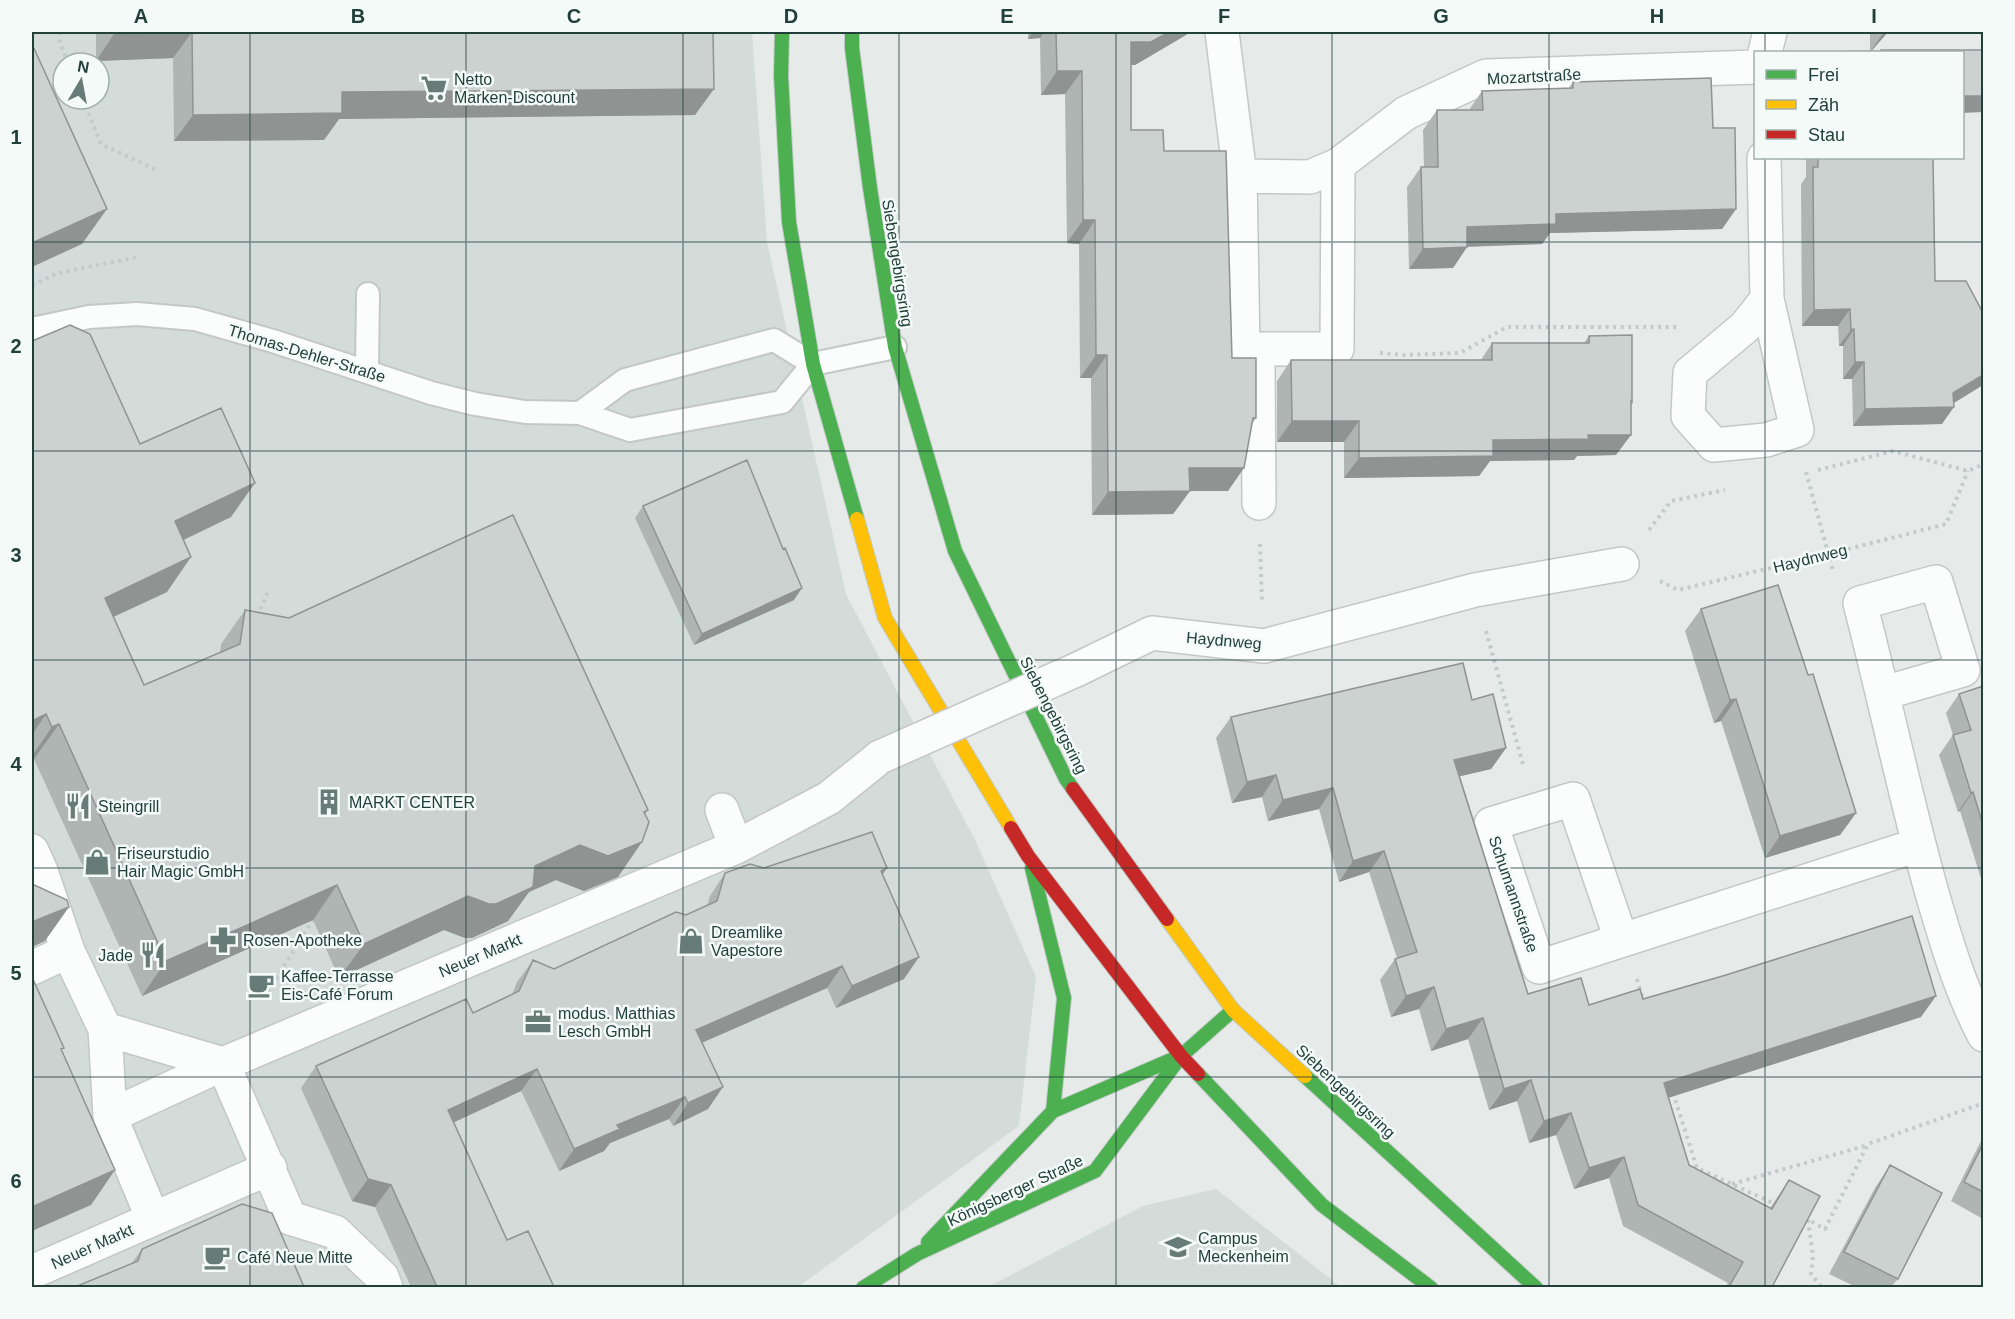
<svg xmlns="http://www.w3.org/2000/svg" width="2015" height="1319" viewBox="0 0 2015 1319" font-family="Arial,sans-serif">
<rect width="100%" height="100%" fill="#e6ebe9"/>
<path fill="#d3dcd9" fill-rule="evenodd" d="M32,32h720l15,210 79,352 130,248 60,135 -17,149 -221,161h-766zM63,63h36v36h-36z
M1216,1189l125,98h-353l155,-81z"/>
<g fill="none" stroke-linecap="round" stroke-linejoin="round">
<g stroke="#c3c8c6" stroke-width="26">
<path id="lane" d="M32,329l57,-12 48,-3 58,5 78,22 158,52 44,11 50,8 55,1 50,17 152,-28 31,-38 82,-17
M367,370l1,-76
M580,413l45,-33 149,-40 39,24"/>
</g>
<g stroke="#c3c8c6" stroke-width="36">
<path id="street" d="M1222,32l18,144 3,173 15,18 1,136
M1765,52l5,-20
M1764,158l3,141 30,131 -31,10 -52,5 -26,-29 2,-43 55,-46 22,-28
M1240,176l70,1 28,-12 68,-52 80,-37 270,-9
M1243,349h94l1,-184
M1076,670l76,-37 112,13 211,-56 147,-26
M1884,693l79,-23 -27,-88 -76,21c25,96 45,194 72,290 14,48 28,96 52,142
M722,810l14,37
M32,851l9,20 27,80 37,78 5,87 113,-52 67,154 45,14 47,45 4,11
M1621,939l-48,-140 -82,25 48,143 379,-122
M32,968l36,-17
M105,1029l118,35 513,-217 93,-49 51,-41
M110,1116l43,103
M32,1272l238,-104"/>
</g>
<g stroke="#c1c9c6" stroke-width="16">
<path id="fast" d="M782,32l-1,44 8,146 24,142 44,155
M852,32v16l18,140 25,159 60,204 111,228 7,10
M1032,868l32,130 -11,113
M1198,1074l124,131 109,83
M1305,1076l231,212
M928,1242l125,-131 125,-54
M863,1288l54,-34 178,-83 86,-115 52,-46"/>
</g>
<g stroke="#c1c9c6" stroke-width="16">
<path id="slow" d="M857,519l28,99 126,210
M1167,919l66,91 72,66"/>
</g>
<g stroke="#c1c9c6" stroke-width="16">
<path id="jam" d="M1073,789l94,130
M1011,828l17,28 153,200 17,18"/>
</g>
<path stroke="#c1cbc9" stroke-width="4" stroke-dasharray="3 4.5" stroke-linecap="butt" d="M59,32l1,10 8,21
M83,99l18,45 58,27
M32,285l26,-12 80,-16
M1380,353l24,2 56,-2 47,-26h171
M1818,470l75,-19 75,20 16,-7
M1806,472l27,99
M1649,530l22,-29 54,-11
M1260,544l2,59
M1660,581l18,9 151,-36 117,-30 22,-53
M257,616l11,-24
M1486,631l38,137
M1637,979l7,24
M264,998l49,-78
M1673,1093l24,75 80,37
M1732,1184l136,-39
M1805,1218l20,11 43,-85 116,-41
M1808,1220l5,36 -2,18 11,14"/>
<use href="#lane" stroke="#fbfcfc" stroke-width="22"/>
<use href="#street" stroke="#fbfcfc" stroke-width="33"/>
<use href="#fast" stroke="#4caf50" stroke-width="14"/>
<use href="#slow" stroke="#ffc107" stroke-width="14"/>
<use href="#jam" stroke="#c62828" stroke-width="14"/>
<g stroke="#c3c8c6" stroke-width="36" stroke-linecap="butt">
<path id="street-bridge" d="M880,757l196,-87"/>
</g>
<use href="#street-bridge" stroke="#fbfcfc" stroke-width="33"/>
</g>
<path fill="#afb5b3" d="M96,32h617l-18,83 -356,4 -15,21 -150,1 -1,-83 -77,3z
M1028,32h161l-3,3 -51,30h-4v65l33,21 68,207 24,60 -4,6 -24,67h-38l-17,23 -81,1 -1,-137h-11l-1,-134 -12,-1 -2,-149 -24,1 -1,-57 -12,1z
M1870,32h18l-17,20 9,-1 1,-1h102v62h-21l-92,-60z
M1573,82l140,46 23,81 -14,20 -172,4 -8,11 -75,3 -14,21 -44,1 -2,-82 14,-20h3l-1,-37 14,-20h32l13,-19 86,-2z
M1806,158h127l2,123 48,32v72l-29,18 -12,21 -89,2 -1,-47h-9v-33h-4l-1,-20h-36l-1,-142 5,-7z
M1589,336l43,66 -1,2 -15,51 -39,1 -3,4 -84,1 -11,15 -135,2v-36h-67v-61l14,-21h190l11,-17h92z
M32,341l108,103 91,73 -47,23 -17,52 -54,25 31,68 76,-32 1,-9 24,-34 403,200 -3,4 -27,63 -34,14 -28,-11 -27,12 -21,29 -36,17h-7l-21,-8 -105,48 -26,-58 -171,76 -108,-237 -2,1z
M643,506l151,94 -100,45 -59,-127z
M1701,609l107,66 48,138 -16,22 -75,23 -44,-137 -7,2 -29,-92z
M1983,686v199l-23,-74 -2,1 -19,-57 14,-20 -7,-22 13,-19z
M1472,700l34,48 -15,21 -31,7 68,218 61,11 54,-6 278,18 -253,81 21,67 81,43 19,-28 -17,107h-46l2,-4 -105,-57 -14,-48 -35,11 -18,-54 -27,8 -12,-42 -28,9 -21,-71 -37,12 -12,-42 -28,8 -11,-37 15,-21 2,-1 -28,-86 -30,10 -20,-73 -51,12 -6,-24 -30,6 -16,-65 15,-21z
M764,868l118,7 22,104 -68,29 -9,-20 -125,54 6,67 -35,17 -4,-7 -59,24 -6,8 -45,20 -38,-80 -67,31 53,118 47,47h-143l-36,-80 -23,-6 -51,-113 15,-22 157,-53 39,-18 5,-13 16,-22 21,9 132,-54 21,-9 3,-10 15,-23z
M1983,1137v82l-32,-18z
M1890,1165l8,114 -7,8h-35l-27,-13 46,-86z
M142,1249l162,38 -172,-24z"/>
<path fill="#8f9392" d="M192,32l-19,26 -77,3 18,-27z
M1033,32h11l-4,6 -12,1z
M1169,32h20l-3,3 -51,30h-21l17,-23z
M1886,32h2l-18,20 11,-16z
M1057,71h25l-17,23 -24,1z
M714,89l-19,26 -356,4 -15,21 -150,1 19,-26 149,-23z
M1962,96h21v16l-21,1z
M107,209l-25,35 -50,23v-24z
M1736,209l-14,20 -172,4 -8,11 -89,3 14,-20 89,-13z
M1083,220h12l-16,24 -12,-1z
M1467,247l-14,21 -44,1 14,-20z
M1850,309l-12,17h-36l12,-16z
M1854,329l-11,17h-4l12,-16z
M1096,355h11l-16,23h-11z
M1855,362h9l-12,17h-9z
M1983,375v10l-36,22h7l-12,17 -89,2 12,-17 88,-16z
M1292,421h67l-15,21h-67z
M1588,435h43l-15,20 -39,1 -3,4 -84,1 -11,15 -135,2 15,-20 134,-18z
M1189,468h55l-16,23h-55z
M255,483l-24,34 -80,38 24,-34z
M1190,491l-17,23 -81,1 16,-23z
M191,557l-24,35 -86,40 24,-34z
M802,588l-8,12 -100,45 8,-11z
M1736,699l-15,22 -7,2 16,-23z
M46,714l-14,21v-14z
M59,724l-25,35 -2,1v-4l20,-29z
M1506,748l-15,21 -51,12 14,-21z
M1276,775l-14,22 -30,6 15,-21z
M1333,788l-14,21 -51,12 15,-21z
M1973,792l-13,19 -2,1 13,-19z
M1856,813l-16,22 -75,23 15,-22z
M642,842l-24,35 -34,14 -28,-11 -27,12 -21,29 -36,17h-7l-21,-8 -105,48 25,-34 216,-99z
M1384,851l-15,21 -30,10 14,-21z
M887,868l-15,22 9,-19z
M337,885l-24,35 -171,76 24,-35z
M69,907l-24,34 -13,6v-25z
M919,957l-15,22 -68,29 16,-22z
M842,966l-15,22 -146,64 15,-22z
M1434,987l-15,22 -28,8 15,-21z
M1936,996l-15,21 -272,87 15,-21z
M1483,1018l-15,21 -37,12 15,-22z
M537,1069l-16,22 -88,41 15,-22z
M1531,1080l-14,21 -28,9 15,-21z
M723,1087l-15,22 -35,17 15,-23z
M685,1097l-16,22 -59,24 -6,8 -45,20 15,-22 43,-24z
M1571,1113l-15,22 -27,8 15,-22z
M1624,1157l-15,21 -35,11 15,-21z
M115,1170l-24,35 -59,26v-24z
M368,1179l23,6 -16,22 -23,-6z"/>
<path fill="#ccd2d0" stroke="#8f9392" stroke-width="1.5" d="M114,32h599l1,57 -372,3v21l-149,2 -1,-83 -78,2z
M1056,32h113l-18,10h-20v88h32l1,21h62l6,207h24v60h-3l-9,50h-55l1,23 -82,1 -1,-137h-11l-1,-135h-12l-1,-149h-25z
M32,44l75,165 -75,34z
M1881,50h102v46h-21v-44h-142l61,-1z
M1711,78l2,50h22l1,81 -180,5v10l-89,3v20l-44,2 -2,-82h17l-1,-57h46l-1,-19 91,-3v-6z
M1818,158h115l2,123h31l17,32v62l-30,18 1,14 -89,2 -1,-47h-9l-1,-33 -3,1 -1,-21 -36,1 -1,-143h5z
M70,325l20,9 50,110 81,-36 34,75 -80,38 16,36 -86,41 39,87 96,-41 5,-34 44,8 224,-103 135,295 -4,2 5,10 -7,20 -34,14 -28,-11 -45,21 -2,21 -37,17h-7l-21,-8 -104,48 -27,-59 -171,76 -107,-237 -7,3 -6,-13 -14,7v-380z
M1632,335v67l-1,-1v34h-43l1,4 -96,1v16l-134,2v-37h-67l-1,-61h201v-17h97v-7z
M747,460l36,89 2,-1 17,40 -100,46 -59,-128z
M1778,585l30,90 5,-1 43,139 -76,23 -44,-137 -6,1 -29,-91z
M1463,663l9,37 21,-6 13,54 -52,12 74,234 53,-16 8,27 51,-16 3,10 83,-24 186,-59 24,80 -272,87 25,82 83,44 17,-29 31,16 -48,91h-43l14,-25 -105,-57 -14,-48 -35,11 -18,-55 -27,8 -13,-41 -27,9 -21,-71 -37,11 -12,-42 -28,9 -11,-37 22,-7 -33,-101 -31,10 -20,-73 -50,12 -7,-25 -29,7 -16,-65z
M1983,686v139l-10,-33 -2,1 -18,-58 18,-5 -12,-36z
M872,832l15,36 -6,3 38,86 -67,29 -10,-20 -146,64 27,57 -35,16 -3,-6 -68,28 3,4 -46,20 -37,-80 -89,41 59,130 21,-9 26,56h-117l-46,-102 -23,-6 -52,-113 150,-67 7,14 46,-22 14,-31 21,9 122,-57 10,3 31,-14 8,-28 25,-9 14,4z
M32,884l35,16 2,7 -37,15z
M32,977l32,71 -3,1 54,121 -83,37z
M1983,1144v48l-19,-10z
M1890,1165l52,28 -44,86 -54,-27z
M242,1204l30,9 32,74h-229l63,-26 4,-12z"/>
<path fill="none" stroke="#22403a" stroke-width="1.5" stroke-opacity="0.55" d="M250,32v1256M466,32v1256M683,32v1256M899,32v1256M1116,32v1256M1332,32v1256M1549,32v1256M1765,32v20M1765,158v1130M32,242h1952M32,451h1952M32,660h1952M32,868h1952M32,1077h1952"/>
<defs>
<g id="supermarket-bare" transform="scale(2.07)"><path d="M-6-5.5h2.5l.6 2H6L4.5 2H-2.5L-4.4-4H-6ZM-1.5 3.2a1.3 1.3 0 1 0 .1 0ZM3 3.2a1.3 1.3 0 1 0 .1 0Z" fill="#677c77" stroke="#f4faf7" stroke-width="2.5" paint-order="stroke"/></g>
<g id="building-bare" transform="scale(2.07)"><path d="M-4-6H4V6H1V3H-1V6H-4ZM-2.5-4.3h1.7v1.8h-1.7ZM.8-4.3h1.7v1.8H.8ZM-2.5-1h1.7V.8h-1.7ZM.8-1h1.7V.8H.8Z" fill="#677c77" stroke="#f4faf7" stroke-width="2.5" paint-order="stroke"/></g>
<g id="restaurant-bare" transform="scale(2.07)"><path d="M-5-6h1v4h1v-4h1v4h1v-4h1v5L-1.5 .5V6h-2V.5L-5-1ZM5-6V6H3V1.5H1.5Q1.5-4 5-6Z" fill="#677c77" stroke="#f4faf7" stroke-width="2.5" paint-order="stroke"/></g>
<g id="shop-bare" transform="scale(2.07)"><path d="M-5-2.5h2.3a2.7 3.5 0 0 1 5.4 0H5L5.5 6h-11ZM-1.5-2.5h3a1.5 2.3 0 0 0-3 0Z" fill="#677c77" stroke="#f4faf7" stroke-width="2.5" paint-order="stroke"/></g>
<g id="pharmacy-bare" transform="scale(2.07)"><path d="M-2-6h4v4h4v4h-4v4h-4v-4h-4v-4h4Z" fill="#677c77" stroke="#f4faf7" stroke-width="2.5" paint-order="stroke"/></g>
<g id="cafe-bare" transform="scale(2.07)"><path d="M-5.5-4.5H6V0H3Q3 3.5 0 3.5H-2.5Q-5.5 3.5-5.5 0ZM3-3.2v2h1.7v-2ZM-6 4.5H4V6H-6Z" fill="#677c77" stroke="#f4faf7" stroke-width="2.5" paint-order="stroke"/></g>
<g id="office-bare" transform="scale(2.07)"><path d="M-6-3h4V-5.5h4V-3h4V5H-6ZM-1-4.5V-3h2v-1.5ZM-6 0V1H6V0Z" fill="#677c77" stroke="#f4faf7" stroke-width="2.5" paint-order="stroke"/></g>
<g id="school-bare" transform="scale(2.07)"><path d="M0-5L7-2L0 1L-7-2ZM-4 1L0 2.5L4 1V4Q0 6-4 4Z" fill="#677c77" stroke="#f4faf7" stroke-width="2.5" paint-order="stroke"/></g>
</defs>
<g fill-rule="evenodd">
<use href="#supermarket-bare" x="434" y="88"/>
<use href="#building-bare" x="329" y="802"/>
<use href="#restaurant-bare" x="78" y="806"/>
<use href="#shop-bare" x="97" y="862"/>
<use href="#pharmacy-bare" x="223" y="940"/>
<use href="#shop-bare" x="691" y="941"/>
<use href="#restaurant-bare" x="153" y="955"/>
<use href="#cafe-bare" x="261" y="985"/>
<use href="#office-bare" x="538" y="1022"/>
<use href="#school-bare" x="1178" y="1247"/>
<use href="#cafe-bare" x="217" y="1257"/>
</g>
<g text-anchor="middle" stroke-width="5" stroke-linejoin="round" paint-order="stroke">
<g font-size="16" fill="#22403a" stroke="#f4faf7">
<text transform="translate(1534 76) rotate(-3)" y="6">Mozartstraße</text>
<text transform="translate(898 263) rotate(81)" y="6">Siebengebirgsring</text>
<text transform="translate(307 353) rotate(17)" y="6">Thomas-Dehler-Straße</text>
<text transform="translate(1810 558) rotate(-14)" y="6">Haydnweg</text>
<text transform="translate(1224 640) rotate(5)" y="6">Haydnweg</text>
<text transform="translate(1054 715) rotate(63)" y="6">Siebengebirgsring</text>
<text transform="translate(1514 894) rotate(71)" y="6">Schumannstraße</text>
<text transform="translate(480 955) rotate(-23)" y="6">Neuer Markt</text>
<text transform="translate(1346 1091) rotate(43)" y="6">Siebengebirgsring</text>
<text transform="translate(1015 1190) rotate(-25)" y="6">Königsberger Straße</text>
<text transform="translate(92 1246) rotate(-24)" y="6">Neuer Markt</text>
</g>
<g font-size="16" fill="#22403a" stroke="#f4faf7" text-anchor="start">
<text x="454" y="85">Netto<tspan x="454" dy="18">Marken-Discount</tspan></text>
<text x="349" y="808">MARKT CENTER</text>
<text x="98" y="812">Steingrill</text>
<text x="117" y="859">Friseurstudio<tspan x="117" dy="18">Hair Magic GmbH</tspan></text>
<text x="711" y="938">Dreamlike<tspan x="711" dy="18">Vapestore</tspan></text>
<text x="243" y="946">Rosen-Apotheke</text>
<text x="133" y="961" text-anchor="end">Jade</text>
<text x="281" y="982">Kaffee-Terrasse<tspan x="281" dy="18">Eis-Café Forum</tspan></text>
<text x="558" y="1019">modus. Matthias<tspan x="558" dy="18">Lesch GmbH</tspan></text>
<text x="1198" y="1244">Campus<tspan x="1198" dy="18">Meckenheim</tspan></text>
<text x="237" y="1263">Café Neue Mitte</text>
</g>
</g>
<rect width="2015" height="1319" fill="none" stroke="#f4faf7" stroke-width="66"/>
<rect x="1754" y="51" width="210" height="108" fill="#f4faf7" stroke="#a0b0ab" stroke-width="1.5"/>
<rect x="1766" y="70" width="30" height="9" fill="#4caf50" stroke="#a0b0ab" stroke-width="1.5"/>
<text x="1808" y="81" font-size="18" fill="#22403a">Frei</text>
<rect x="1766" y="100" width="30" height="9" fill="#ffc107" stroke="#a0b0ab" stroke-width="1.5"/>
<text x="1808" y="111" font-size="18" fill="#22403a">Zäh</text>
<rect x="1766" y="130" width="30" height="9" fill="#c62828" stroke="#a0b0ab" stroke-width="1.5"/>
<text x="1808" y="141" font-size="18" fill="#22403a">Stau</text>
<g transform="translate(81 81) rotate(10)"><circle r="28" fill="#f4faf7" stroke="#a0b0ab" stroke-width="1.5"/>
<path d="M0-4.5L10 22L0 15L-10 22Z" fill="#677c77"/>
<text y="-9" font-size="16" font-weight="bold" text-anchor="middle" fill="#22403a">N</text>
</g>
<rect x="33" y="33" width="1949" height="1253" fill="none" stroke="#22403a" stroke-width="2"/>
<g font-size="20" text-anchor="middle" font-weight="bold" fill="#22403a">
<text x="141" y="23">A</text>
<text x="358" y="23">B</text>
<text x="574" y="23">C</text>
<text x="791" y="23">D</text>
<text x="1007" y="23">E</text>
<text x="1224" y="23">F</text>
<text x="1441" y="23">G</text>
<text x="1657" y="23">H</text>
<text x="1874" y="23">I</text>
<text x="16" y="144">1</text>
<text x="16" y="353">2</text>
<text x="16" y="562">3</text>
<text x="16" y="771">4</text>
<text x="16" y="980">5</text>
<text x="16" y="1188">6</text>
</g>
</svg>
